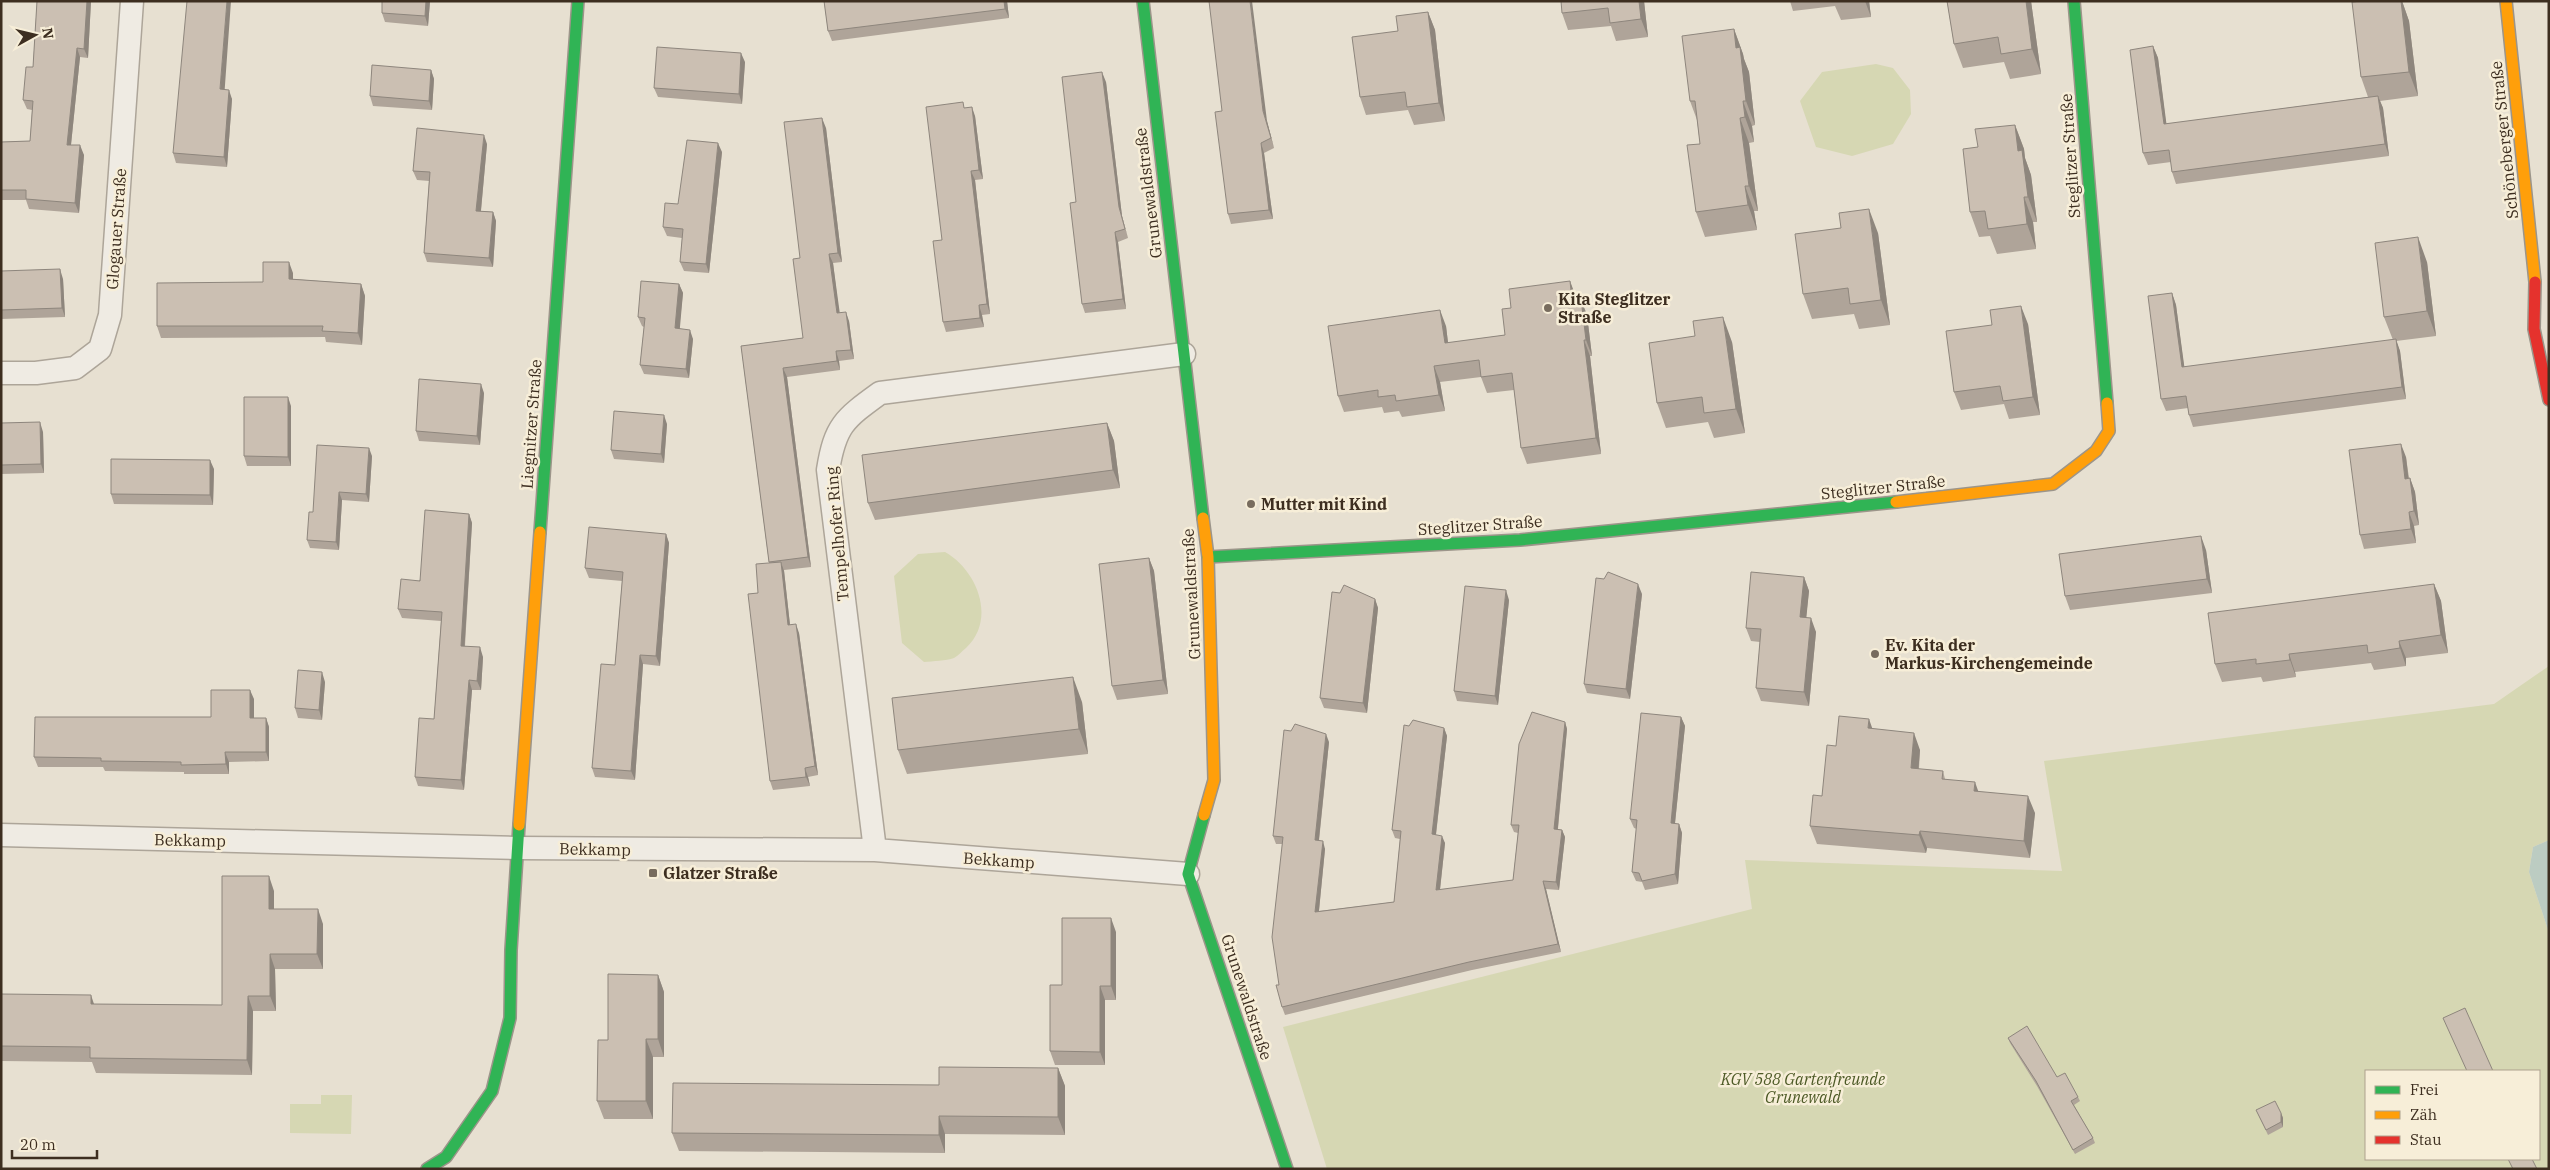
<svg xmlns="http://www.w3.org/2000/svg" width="2550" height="1170" viewBox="0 0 2550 1170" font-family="'IBM Plex Serif',serif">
<rect width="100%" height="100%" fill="#e7e0d1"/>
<path fill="#d6d7b3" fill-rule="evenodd" d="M1876,64l17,4 17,22 1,24 -18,30 -41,12 -36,-9 -16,-46 22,-29z
M945,552c32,18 52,67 21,96 -4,3 -8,8 -12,10 -8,3 -21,3 -30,4l-22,-19 -8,-67 24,-22z
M2549,666v174l-16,7 -4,25 20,61v236h-1222l-44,-142 469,-118 -7,-49 317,11 -18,-110 450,-57zM2366,1071h173v88h-173z
M321,1095h31l-1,39 -61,-1v-29h31z"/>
<path fill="#bcccc2" d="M2549,840v93l-20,-61 4,-25z"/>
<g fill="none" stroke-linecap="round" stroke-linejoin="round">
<g stroke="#ada599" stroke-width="25">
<path id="street" d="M1,373h35l39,-5 25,-19 10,-34 22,-314
M1,835l516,13 358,2 313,24
M875,850l-47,-380c7,-44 16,-51 52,-77l304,-39"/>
</g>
<g stroke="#9c958a" stroke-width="14">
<path id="fast" d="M1143,1l60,517
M2074,1l33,402
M540,532l38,-531
M1208,557l312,-17 376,-38
M1204,815l-16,59 99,295
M427,1169l19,-12 46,-66 18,-73 1,-68 8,-125"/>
</g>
<g stroke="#9c958a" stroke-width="14">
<path id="slow" d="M2506,1l29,281
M1896,502l157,-18 43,-33 13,-20 -2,-28
M1203,518l5,39 6,223 -10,35
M519,825l21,-293"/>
</g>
<g stroke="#9c958a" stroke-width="14">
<path id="jam" d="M2535,282l-1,47 15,71"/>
</g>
<use href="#street" stroke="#efebe3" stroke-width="22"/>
<use href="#fast" stroke="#30b455" stroke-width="11"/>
<use href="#slow" stroke="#ff9f0a" stroke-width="11"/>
<use href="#jam" stroke="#e5322d" stroke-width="11"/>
</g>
<path fill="#afa499" d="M37,1h54l-3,57 -8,-1 -9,88 13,10 -5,58 -50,-4 -3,-9h-25v-58l29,-1 2,-31 -5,-1 -4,-9 10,-33z
M382,1h48l-2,25 -43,-4 -3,-9z
M824,1h183l2,17 -177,23 -4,-10z
M1644,1l4,36 -32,4 -5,-15 -43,4 -6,-17z
M1790,1h79l2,16 -30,3 -6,-14 -42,5z
M1947,1h84l10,73 -31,5 -6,-17 -41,6 -9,-24z
M2362,1h40l7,20 9,75 -38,5 3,7 6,48 -213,28 -4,-12 -1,-10 -23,3 -5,-12 10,-107 5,12 8,66 202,-27 -7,-20z
M1428,12l7,18 10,91 -31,4 -6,-15 -42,5 -6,-18 38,-66z
M1734,29l9,25 1,5 5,13 6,53 -3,1 2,16 -5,1 9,68h-4l3,19 -52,7 -9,-25 4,-68 -3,-24 -7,-19z
M745,62l-3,42 -84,-7 -4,-9z
M431,70l3,9 -2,31 -59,-4 -3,-10z
M1106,82l16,134 6,22 -10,4 8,67 -41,4 -3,-9 -6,-102z
M224,90l8,9 -5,68 -51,-4 -3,-10z
M965,108l10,8 8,63 -8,1 15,134 -8,1 2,12 -38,5 -3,-10 -1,-82z
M1267,121l7,27 -10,5 9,66 -42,5 -3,-10z
M2015,125l9,24 1,9 6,17 6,47h-4l3,27 -39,5 -7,-18 -11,1 -9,-25 8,-65z
M826,128l16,134 -9,1 6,50 10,8 5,38 -15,2 1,9 -53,7 24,190 -27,3 6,55 9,8 19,142 -10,2 2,9 -37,4 -3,-9 -12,-188 11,-30 -28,-217 62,-8 -3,-80z
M487,144l-6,67 12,1 3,9 -3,46 -66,-5 -3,-9 5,-72 -12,-1 -4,-9z
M722,152l-13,121 -25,-2 -4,-9 2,-24 -15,-2 -4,-9 15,-23z
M1878,233l12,92 -31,4 -5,-15 -42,5 -9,-25z
M2427,262l9,74 -40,5 4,10 6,48 -213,28 -4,-12 -1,-7 -22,3 -5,-12 11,-106 4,12 8,62 209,-27 -9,-23z
M1,271l62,8 2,38 -64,2z
M293,273v6l68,5 4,12 -3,49 -36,-3 -1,-5 -164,1 -4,-12 106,-44z
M1570,281l6,19 11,15 5,41h-2l11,98 -74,10 -6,-16 -7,-58 -27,3 -6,-16 -41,5 5,29 -43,6 -3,-6 -15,2 -2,-6 -38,5 -6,-16 108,-70 2,17 57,-8 6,-27z
M679,284l4,9 -4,36 14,10 -4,39 -45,-4 -4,-9 4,-38 -2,-1 -4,-9z
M2028,324l12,91 -31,4 -5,-15 -43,6 -7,-18z
M1732,342l13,91 -31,5 -6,-16 -42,6 -9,-25z
M484,393l-4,52 -61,-4 -3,-10z
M291,406v60h-44l-3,-10z
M1,423l42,9 1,41 -43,1z
M1107,423l7,18 6,47 -245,32 -7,-17z
M667,424l-3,39 -50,-4 -3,-9z
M372,456l-3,46 -27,-2 -3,50 -29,-2 -3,-8 6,-28z
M2406,457l3,21h1l5,14 4,33 -5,1 2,17 -52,6 -4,-14z
M214,469l-1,36 -99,-1 -3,-10z
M469,514l3,9 -7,123 18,11 -2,33h-9l-8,100 -46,-4 -3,-9 19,-58 7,-98 -39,-3 -4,-9z
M666,534l3,9 -9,123 -17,-2 -8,116 -40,-3 -3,-9 23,-103 7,-84 -33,-3 -4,-10z
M2206,550l6,43 -142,17 -5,-14z
M1149,558l5,13 14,123 -51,6 -5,-14z
M1804,577l5,14 -3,26 10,15 -7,74 -48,-5 -5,-13 4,-46 -9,-1 -5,-13z
M2434,584l7,17 7,52 -42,5v8l-32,4 -3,-7 -76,9 1,5 -33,5 -2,-5 -39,5 -7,-18z
M1642,594l-12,105 -43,-6 -3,-9z
M1375,599l3,9 -11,105 -43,-5 -4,-10z
M1509,600l-11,105 -41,-4 -3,-10z
M325,682l-3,38 -24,-2 -3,-10z
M254,699v19h12l3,9v34l-40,1v12h-45v-2l-79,-1 -2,-4h-65l-4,-10 177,-40z
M1082,702l6,52 -181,20 -9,-24z
M1681,717l4,9 -10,98h4l3,9 -4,51 -33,6 -3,-8 -6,-1 -4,-9 5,-43 -3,-1 -4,-9z
M1565,722l2,7 -9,100 4,1 3,7 -6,53 -13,-1 15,63 -89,18 -187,45 -3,-8 -3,-22 3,-141h-6l-3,-8 56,-94 -10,99 6,8 -6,62 75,-9 6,-63 -5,-1 -3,-8 52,-102 3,8 -11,99 9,8 -5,47 73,-10 5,-47 -4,-1 -3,-7z
M1872,728l48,22 -1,19 24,2 2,8 33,12 57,22 -5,45 -103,-10 -1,5 -109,-9 -7,-18 12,-30 14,-50z
M274,891v18l49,15v45h-48l1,42h-23l-1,64 -156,-2 -4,-11 -91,-1v-67l93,10 128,1z
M1116,932v68h-11v65h-50l-5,-14z
M658,975l6,17v65h-11v62h-49l-7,-18 11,-61z
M2008,1038l49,39 21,20 2,4 -6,4 19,33 2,5 -20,11 -38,-68 -27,-43z
M1058,1068l7,18v49l-120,-1v19l-266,-2 -7,-18 267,-48z
M2256,1110l25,3 2,5v9l-15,8z"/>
<path fill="#8e867d" d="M87,1h4l-3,57 -4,-9z
M227,1h4l-7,98 -4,-10z
M426,1h4l-2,25 -3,-10z
M1004,1h3l2,17 -4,-9z
M1250,1h2l15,120 7,27 -3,-10 -8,-27z
M1639,1h5l4,36 -7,-18z
M1865,1h4l2,16z
M2026,1h5l10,73 -9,-25z
M2401,1h1l7,20 9,75 -9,-24z
M1428,12l7,18 10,91 -6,-18z
M1734,29l9,25 1,5 5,13 6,53 -9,-24 -10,-53z
M2153,46l5,12 10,78 -4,-12z
M77,48l3,9 -10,97 -3,-9z
M741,53l4,9 -3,42 -3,-10z
M431,70l3,9 -2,31 -3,-9z
M1102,72l4,10 16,134 6,22 -9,-31z
M229,90l3,9 -5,68 -3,-10z
M2378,96l5,12 6,48 -4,-12z
M1743,101l9,25 2,16 -9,-25z
M972,107l3,9 8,63 -4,-9z
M822,118l4,10 16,134 -4,-9z
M1740,118l9,25 9,68 -9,-25z
M2015,125l9,24 1,9 6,17 6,47 -9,-25 -10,-46z
M484,135l3,9 -7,76 -4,-9z
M718,143l4,9 -13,121 -3,-9z
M1261,143l3,10 9,66 -4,-9z
M80,145l4,10 -5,58 -4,-10z
M971,171l4,9 15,134 -3,-10z
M1745,186l9,25 3,19 -9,-25z
M2024,197l9,25 3,27 -9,-25z
M1869,209l9,24 12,92 -9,-25z
M493,212l3,9 -3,46 -4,-9z
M1115,232l3,10 8,67 -3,-10z
M2418,237l9,25 9,74 -9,-25z
M829,254l4,9 8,59 -4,-9z
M289,262l4,11v17l-4,-11z
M60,269l3,10 2,38 -3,-9z
M1570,281l6,16 2,19 -6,-16z
M361,284l4,12 -3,49 -4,-12z
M679,284l4,9 -4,45 -4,-10z
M2172,293l4,12 10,74 -4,-12z
M1581,299l6,16 5,41 -6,-16z
M979,305l3,10 2,12 -4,-9z
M2021,306l7,18 12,91 -7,-18z
M1440,310l6,16 4,33 -5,-16z
M846,312l3,9 5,38 -3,-9z
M1723,317l9,25 13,91 -9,-24z
M690,330l3,9 -4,39 -3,-9z
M2396,339l4,12 6,48 -4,-12z
M1584,340l6,16 11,98 -5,-16z
M836,351l3,10 1,9 -3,-9z
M1434,366l6,16 5,29 -6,-16z
M783,368l4,9 24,190 -3,-10z
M481,384l3,9 -4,52 -3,-9z
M288,397l3,9v60l-3,-9z
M664,415l3,9 -3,39 -3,-9z
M40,422l3,10 1,41 -3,-9z
M1107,423l7,18 6,47 -7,-18z
M2401,444l5,13 4,35 -5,-13z
M369,448l3,8 -3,46 -3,-8z
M210,460l4,9 -1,36 -3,-10z
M2410,478l5,14 4,33 -5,-14z
M339,492l3,8 -3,50 -3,-8z
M2409,512l5,14 2,17 -5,-14z
M469,514l3,9 -8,132 -3,-9z
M666,534l3,9 -9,123 -4,-10z
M2201,536l5,14 6,43 -5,-14z
M1149,558l5,13 14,123 -5,-14z
M781,562l3,9 7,63 -3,-9z
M1804,577l5,14 -4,40 -5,-14z
M1638,584l4,10 -12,105 -4,-10z
M2434,584l7,17 7,52 -7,-18z
M1506,590l3,10 -11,105 -3,-9z
M1375,599l3,9 -11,105 -4,-10z
M1811,618l5,14 -7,74 -5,-14z
M796,624l3,9 19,142 -3,-9z
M2399,641l7,17v8l-6,-18z
M480,647l3,10 -2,33 -4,-9z
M2289,654l6,18 1,5 -6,-17z
M640,655l3,9 -8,116 -4,-9z
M322,672l3,10 -3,38 -3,-10z
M1073,677l9,25 6,52 -9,-25z
M469,680l3,10 -8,100 -3,-10z
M250,690l4,9v28l-4,-9z
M1681,717l4,9 -11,106 -3,-9z
M266,718l3,9v34l-3,-9z
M1869,719l6,17 -7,-8z
M1565,722l2,7 -10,108 -3,-8z
M1444,728l3,8 -12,106 -3,-8z
M1914,733l6,17 -3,36 -6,-18z
M1326,734l3,8 -11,106 -3,-8z
M225,752l4,10v12l-3,-10z
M805,768l3,9 2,9 -4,-9z
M1975,782l6,17 -7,-8z
M2028,796l7,17 -5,45 -6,-17z
M1679,824l3,9 -4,51 -3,-10z
M1562,830l3,7 -6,53 -3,-8z
M1920,831l7,17 -1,5 -7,-18z
M1442,836l3,7 -6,55 -3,-8z
M1323,841l2,8 -7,71 -3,-8z
M269,876l5,15v33l-5,-15z
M1543,881l3,8 15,63 -3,-8z
M318,909l5,15v45l-6,-15z
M1111,918l5,14v68l-5,-14z
M270,954l5,15 1,42 -6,-15z
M658,975l6,17v65l-6,-18z
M1100,986l5,14v65l-5,-13z
M91,995l5,15 -5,-6z
M248,996l5,15 -1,64 -5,-15z
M646,1039l7,18v62l-7,-18z
M1058,1068l7,18v49l-7,-18z
M2281,1113l2,5v9l-2,-5z
M939,1116l6,18v19l-6,-18z"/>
<path fill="#cbbfb2" stroke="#8e867d" d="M37,1h50l-3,48 -7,-1 -10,97h13l-5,58 -49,-4v-9h-25v-48l29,-1 3,-40 -10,-1 3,-33h7z
M187,1h40l-7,88 9,1 -5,67 -51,-4z
M382,1h44l-1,15 -43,-3z
M824,1h180l1,8 -177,22z
M1209,1h41l13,110 8,27 -10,5 8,67 -41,4 -13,-102 7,-1z
M1561,1h78l2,18 -31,4 -2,-15 -46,5z
M1947,1h79l6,48 -31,5 -3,-17 -44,7z
M2362,1h39l8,71 -48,5 -9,-75z
M1428,12l11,91 -32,4 -2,-15 -45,5 -8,-60 46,-6 -2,-15z
M1734,29l2,19 4,-1 6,54h-3l2,16 -5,1 9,68h-4l3,19 -52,7 -9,-67 13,-1 -5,-43h-5l-8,-65z
M2153,46l11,78 214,-28 7,48 -213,28 -3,-22 -26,3 -13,-103z
M657,47l84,6 -2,41 -85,-6z
M372,65l59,5 -2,31 -59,-5z
M1102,72l17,135 6,22 -10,3 8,67 -41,5 -12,-101 6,-1 -14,-125z
M963,102l1,6 8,-1 7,63 -8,1 16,133 -8,1 1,13 -37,4 -10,-81 9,-1 -16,-133z
M822,118l16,135 -9,1 8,59 9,-1 5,38 -15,1 1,10 -54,7 25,189 -39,5 -28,-216 62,-8 -10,-79 7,-1 -16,-136z
M2015,125l3,26 4,-1 6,47h-4l3,27 -39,5 -3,-18 -15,1 -7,-63 15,-2 -3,-18z
M417,128l67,7 -8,76 17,1 -4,46 -65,-5 6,-81 -17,-1z
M687,140l31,3 -12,121 -26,-2 3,-33 -20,-2 2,-24 13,1z
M1869,209l12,91 -31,4 -2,-16 -45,6 -8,-60 46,-6 -2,-15z
M2418,237l9,74 -43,6 -9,-74z
M263,262h26v17l72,5 -3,49 -36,-2 1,-5h-166v-43l106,-1z
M60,269l2,39 -61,2v-39z
M641,281l38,3 -4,44 15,2 -4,39 -46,-4 5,-47 -7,-1z
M1570,281l2,19 9,-1 5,41h-2l12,98 -75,10 -9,-75 -31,4 -2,-17 -45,6 5,29 -43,6 -1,-6 -17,2v-7l-40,6 -10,-70 112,-16 5,33 60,-8 -3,-26 9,-1 -2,-19z
M2172,293l10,74 214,-28 6,48 -213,28 -3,-19 -25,3 -13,-103z
M2021,306l12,91 -30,4 -3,-15 -46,6 -8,-61 46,-6 -2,-15z
M1723,317l13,92 -32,4 -2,-16 -45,6 -8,-60 46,-7 -2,-15z
M419,379l62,5 -4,52 -61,-5z
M244,397h44v60l-44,-1z
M614,411l50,4 -3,39 -50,-4z
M40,422l1,42 -40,1v-42z
M1107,423l6,47 -245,33 -6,-48z
M2401,444l4,35 5,-1 4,33 -5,1 2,17 -51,6 -11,-85z
M317,445l52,3 -3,46 -27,-2 -3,50 -29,-2 2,-28h4z
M111,459l99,1v35l-99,-1z
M425,510l44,4 -8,132 19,1 -3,34 -8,-1 -8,100 -46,-3 4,-59 15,1 8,-107 -44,-3 3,-30 19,2z
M589,527l77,7 -10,122 -16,-1 -9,116 -39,-3 9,-104 14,1 8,-93 -38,-4z
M2201,536l6,43 -142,17 -6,-42z
M1149,558l14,122 -51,6 -13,-122z
M781,562l7,63 8,-1 19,142 -10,2 1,9 -36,4 -22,-187 10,-1 -2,-29z
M1608,572l30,12 -12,105 -42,-5 12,-106 8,1z
M1751,572l53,5 -4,40 11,1 -7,74 -48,-4 5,-59 -15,-1z
M2434,584l7,51 -42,6 1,7 -32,5 -1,-8 -78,9 1,6 -34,4v-5l-41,5 -7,-51z
M1344,585l31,14 -12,104 -43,-5 12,-106 8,1z
M1465,586l41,4 -11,106 -41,-5z
M298,670l24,2 -3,38 -24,-2z
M1073,677l6,52 -181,21 -6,-52z
M211,690h39v28h16v34h-41l1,12 -45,1v-3l-80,-1v-3l-67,-1 1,-40h176z
M1532,712l33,10 -11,107 8,1 -6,52 -13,-1 15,63 -89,18 -187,45 -6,-22h3l-7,-48 11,-100 -10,-1 11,-106 7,1 4,-7 31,10 -11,106 8,1 -8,71 79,-10 7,-71 -9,-1 12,-105 5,1 4,-6 31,8 -12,106 10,2 -6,54 77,-10 6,-55h-8l8,-81z
M1641,713l40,4 -10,106 8,1 -4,50 -33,7 -3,-8 -7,-1 5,-52 -7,-1z
M1839,716l30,3 -1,9 46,5 -3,35 32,3 -1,8 33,3 -1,9 54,5 -4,45 -104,-10 -1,4 -109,-9 3,-31 9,1 5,-51 9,1z
M222,876h47v33h49l-1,45h-47v42h-22l-1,64 -157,-2v-11l-89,-1v-52l90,1v9l131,1z
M1062,918h49v68h-11v66l-50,-1v-66h12z
M608,974l50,1v64h-12v62h-49l1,-61h10z
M2465,1008l28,63h-26l-24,-53z
M2027,1026l30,51 8,-4 13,24 -7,4 22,37 -20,12 -37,-69 -28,-43z
M939,1067l119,1v49l-119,-1v19l-267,-2 1,-50 266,2z
M2275,1101l6,12v9l-15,8 -10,-20z
M2508,1159h24l5,10h-24z"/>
<g fill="#786c5e" stroke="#f7eed8" stroke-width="2">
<circle cx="1548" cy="308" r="5"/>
<circle cx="1251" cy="504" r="5"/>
<circle cx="1875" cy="654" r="5"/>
<rect x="648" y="868" width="10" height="10" rx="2.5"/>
</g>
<g text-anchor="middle" stroke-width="5" stroke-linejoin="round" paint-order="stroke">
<g font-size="16" fill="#3d2e20" stroke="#f7eed8">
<text transform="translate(2504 140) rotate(-96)" y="6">Schöneberger Straße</text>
<text transform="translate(2070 156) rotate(-94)" y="6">Steglitzer Straße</text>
<text transform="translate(1148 193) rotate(-97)" y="6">Grunewaldstraße</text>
<text transform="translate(116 229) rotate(-86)" y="6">Glogauer Straße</text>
<text transform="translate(531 424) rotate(-86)" y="6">Liegnitzer Straße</text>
<text transform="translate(1883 487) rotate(-6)" y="6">Steglitzer Straße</text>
<text transform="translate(1480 525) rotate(-4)" y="6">Steglitzer Straße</text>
<text transform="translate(837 534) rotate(-95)" y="6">Tempelhofer Ring</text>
<text transform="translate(1191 594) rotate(-93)" y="6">Grunewaldstraße</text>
<text transform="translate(190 840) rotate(1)" y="6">Bekkamp</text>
<text transform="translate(595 849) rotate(1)" y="6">Bekkamp</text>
<text transform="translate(999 860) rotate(4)" y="6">Bekkamp</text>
<text transform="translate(1247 997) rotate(72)" y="6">Grunewaldstraße</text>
</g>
<g font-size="16" font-weight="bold" fill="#3d2e20" stroke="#f7eed8" text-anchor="start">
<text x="1558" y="305">Kita Steglitzer<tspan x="1558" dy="18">Straße</tspan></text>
<text x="1261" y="510">Mutter mit Kind</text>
<text x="1885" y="651">Ev. Kita der<tspan x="1885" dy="18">Markus-Kirchengemeinde</tspan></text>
<text x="663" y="879">Glatzer Straße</text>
</g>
<g font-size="16" font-style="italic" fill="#4d5a26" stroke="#f7eed8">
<text x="1803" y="1085">KGV 588 Gartenfreunde<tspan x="1803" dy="18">Grunewald</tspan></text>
</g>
</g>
<rect width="2550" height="1170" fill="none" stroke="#3d2e20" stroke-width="5"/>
<rect x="2365" y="1070" width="175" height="90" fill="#f7eed8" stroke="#ada18e"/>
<rect x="2375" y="1086" width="25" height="8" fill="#30b455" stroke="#ada18e"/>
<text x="2410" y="1095" font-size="15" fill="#3d2e20">Frei</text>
<rect x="2375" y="1111" width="25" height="8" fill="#ff9f0a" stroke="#ada18e"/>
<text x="2410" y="1120" font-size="15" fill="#3d2e20">Zäh</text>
<rect x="2375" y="1136" width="25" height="8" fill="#e5322d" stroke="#ada18e"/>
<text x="2410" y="1145" font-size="15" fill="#3d2e20">Stau</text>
<g transform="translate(35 35) rotate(82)" stroke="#f7eed8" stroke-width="4" paint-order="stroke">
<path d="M0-4L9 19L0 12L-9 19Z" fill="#3d2e20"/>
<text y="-8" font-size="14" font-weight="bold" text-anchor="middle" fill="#3d2e20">N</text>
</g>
<path d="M12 1150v8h85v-8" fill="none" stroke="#3d2e20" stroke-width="2.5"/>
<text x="20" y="1150" font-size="15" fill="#3d2e20" stroke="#f7eed8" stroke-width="4" paint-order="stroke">20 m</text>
</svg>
